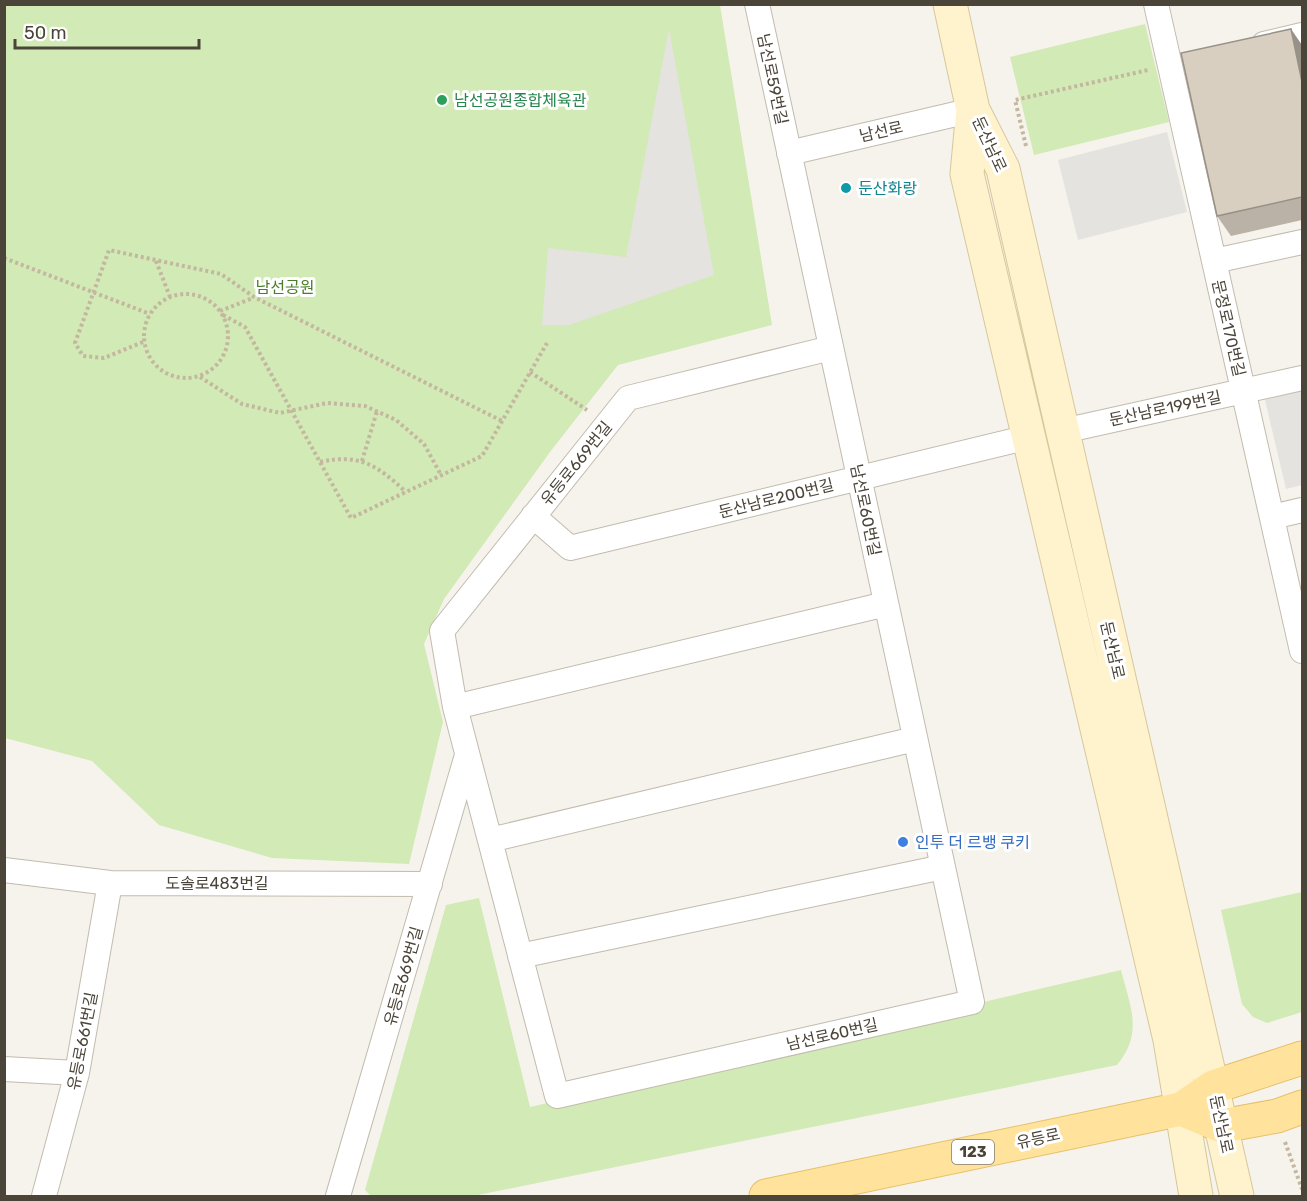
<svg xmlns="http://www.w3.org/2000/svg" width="1307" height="1201" viewBox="0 0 1307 1201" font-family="Rubik,'Noto Sans KR',sans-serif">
<rect width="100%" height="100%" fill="#f6f3ec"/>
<path fill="#d2eab5" d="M4,5h716l52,320 -154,40 -68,87 -106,147 -20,45 19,78 -34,142 -137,-6 -113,-33 -67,-64 -87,-23z
M1145,24l24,98 -135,33 -24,-98z
M1302,892v120l-35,11 -14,-6 -11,-13 -21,-94z
M479,898l51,209 591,-137c9,36 23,63 -4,95l-644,131h-102l-6,-6 81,-285z"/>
<path fill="#e5e3e0" d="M669,29l45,246 -145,50h-27l6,-77 78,9z
M1167,132l20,80 -109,28 -20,-80z
M1302,387v98l-16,4 -22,-93z"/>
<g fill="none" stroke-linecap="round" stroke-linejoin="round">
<g stroke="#c2bbae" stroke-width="26">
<path id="minor" d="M757,4l22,101 193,897 -415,94 -102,-389 -13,-76 186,-233 203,-50
M1156,4l146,647
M1264,44l38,-9
M789,153l184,-43
M1214,261l88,-19
M1063,431l239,-53
M533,516l37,32 459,-111
M1272,517l30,-7
M455,707l431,-103
M490,840l425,-101
M4,870l106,13 320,1
M520,956l423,-89
M4,1069l73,4
M44,1196l33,-123 33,-190
M338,1196l129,-441"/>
</g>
<g stroke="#d6c79b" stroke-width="35">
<path id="secondary" d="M950,4l23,106 30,59 234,1027
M973,110l-6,64 203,866 26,156"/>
</g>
<g stroke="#e6c16a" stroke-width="35">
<path id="primary" d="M1181,1109l41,17 55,-10 25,-9
M766,1196l415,-87 32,-22 89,-29"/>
</g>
<path stroke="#c4b79f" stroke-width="4" stroke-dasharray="3 3" stroke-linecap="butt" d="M1026,146l-11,-46 133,-30
M4,258l146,56
M156,261l14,36
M144 336a42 42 0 1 1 84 0a42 42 0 1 1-84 0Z
M220,311l33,-13
M223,315l22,12 106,191 131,-62 65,-113
M143,342l-39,16 -21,-2 -8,-13 34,-93 112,24 33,23 248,124
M530,372l57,38
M200,377l42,27 38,9 47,-10 38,3 31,14 28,24 17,31
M362,461l15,-50
M320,462c40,-9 58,4 86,30
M1285,1142l17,47"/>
<use href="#minor" stroke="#fff" stroke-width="24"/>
<use href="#secondary" stroke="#fff3cd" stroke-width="33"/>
<use href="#primary" stroke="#ffe39c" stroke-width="33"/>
</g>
<path fill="#bab2a6" d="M1302,45v175l-71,16 -14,-20z"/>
<path fill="#979187" d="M1291,29l11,16v37z"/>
<path fill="#d8cfc1" stroke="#979187" stroke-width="1.5" d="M1291,29l11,53v115l-85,19 -36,-163z"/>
<circle fill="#2e9e5b" stroke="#fff" stroke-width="2" cx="442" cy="100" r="6"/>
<circle fill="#0f9aa8" stroke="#fff" stroke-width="2" cx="846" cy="188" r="6"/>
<circle fill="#3f7fe0" stroke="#fff" stroke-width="2" cx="903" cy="842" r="6"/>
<g text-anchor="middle" stroke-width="6" stroke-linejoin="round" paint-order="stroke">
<rect fill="#fff" stroke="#817c74" stroke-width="1.5" x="952" y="1140" width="42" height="24" rx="4.5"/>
<g font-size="15" font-weight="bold" fill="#4b4439">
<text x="973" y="1157">123</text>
</g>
<g font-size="16" fill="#4b4439" stroke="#fff">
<text transform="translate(773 79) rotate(78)" y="6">남선로59번길</text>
<text transform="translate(881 131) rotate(-13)" y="6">남선로</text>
<text transform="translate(990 144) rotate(65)" y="6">둔산남로</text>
<text transform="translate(1229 328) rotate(77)" y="6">문정로170번길</text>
<text transform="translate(1165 408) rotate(-12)" y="6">둔산남로199번길</text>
<text transform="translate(576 463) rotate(-51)" y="6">유등로669번길</text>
<text transform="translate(776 498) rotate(-14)" y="6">둔산남로200번길</text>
<text transform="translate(866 510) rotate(78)" y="6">남선로60번길</text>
<text transform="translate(1113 650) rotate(77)" y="6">둔산남로</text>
<text x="217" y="889">도솔로483번길</text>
<text transform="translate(403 976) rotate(-74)" y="6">유등로669번길</text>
<text transform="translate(832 1034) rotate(-13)" y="6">남선로60번길</text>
<text transform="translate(82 1041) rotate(-79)" y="6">유등로661번길</text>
<text transform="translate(1222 1124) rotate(78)" y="6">둔산남로</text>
<text transform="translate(1038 1138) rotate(-12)" y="6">유등로</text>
</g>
<g font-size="16" fill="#27864d" stroke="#fff" text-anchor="start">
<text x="454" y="106">남선공원종합체육관</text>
</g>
<g font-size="16" fill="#0d838f" stroke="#fff" text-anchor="start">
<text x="858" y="194">둔산화랑</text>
</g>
<g font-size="16" fill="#4a7f2a" stroke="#fff">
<text x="285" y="293">남선공원</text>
</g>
<g font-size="16" fill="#366cbe" stroke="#fff" text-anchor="start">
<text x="915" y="848">인투 더 르뱅 쿠키</text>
</g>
</g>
<rect width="1307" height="1201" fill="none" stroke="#4b4439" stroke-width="12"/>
<path d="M15 39v9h184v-9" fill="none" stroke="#4b4439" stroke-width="3"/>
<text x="24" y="39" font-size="18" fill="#4b4439" stroke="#ffffff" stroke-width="4.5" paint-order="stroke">50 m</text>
</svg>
